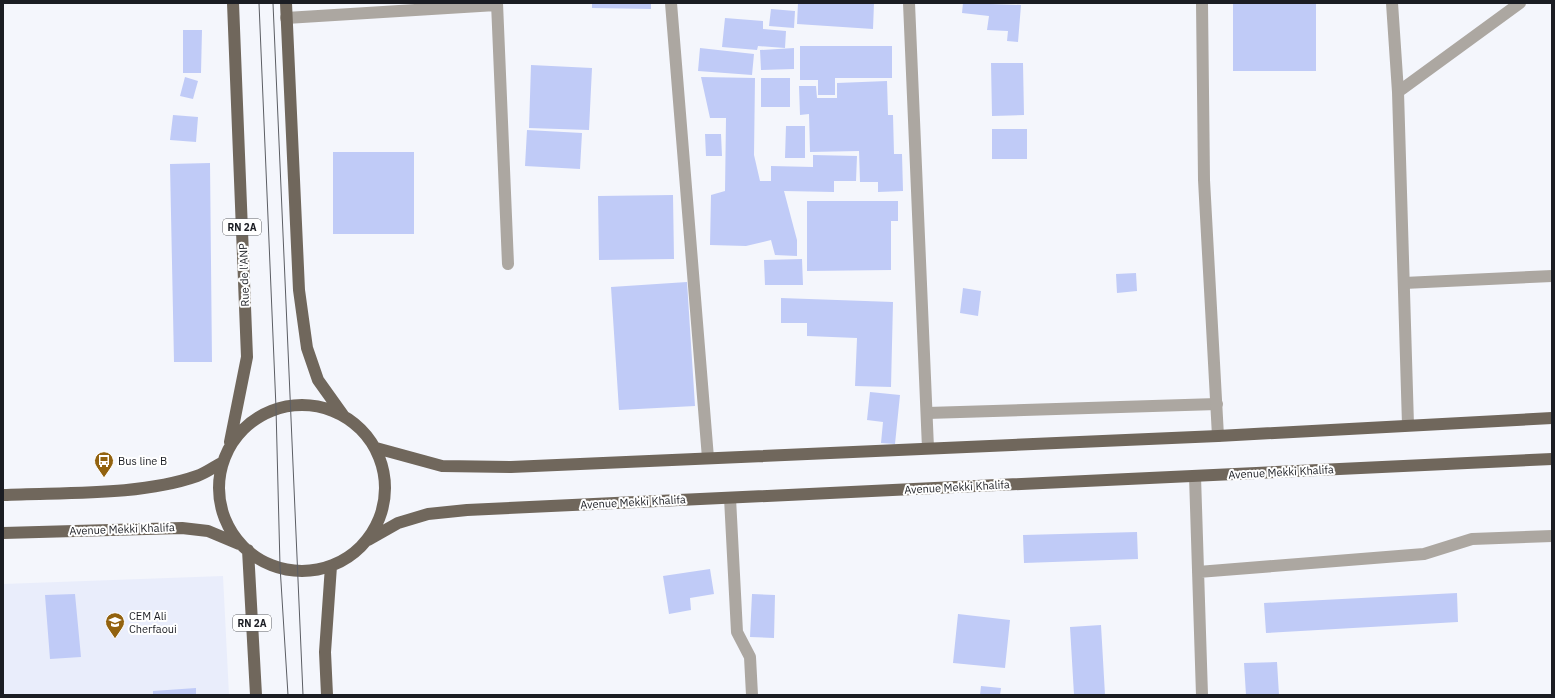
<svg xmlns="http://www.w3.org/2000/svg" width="1555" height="698" viewBox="0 0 1555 698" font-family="'IBM Plex Sans',sans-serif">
<rect width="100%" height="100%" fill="#f4f6fc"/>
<path fill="#e9edfb" d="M223,576l6,119h-226v-111z"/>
<path fill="#c0cbf7" d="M592,3h59v6l-59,-1z
M798,3h76l-1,26 -76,-5z
M963,3l58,2 -3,37 -11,-1 1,-10 -21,-1 2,-14 -27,-3z
M1233,3h83v68h-83z
M771,9l24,2 -1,17 -25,-2z
M725,18l38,3v8l23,2 -1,17 -27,-2 -1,4 -35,-3z
M183,30h19l-1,43h-18z
M800,46h92v32h-57v17h-17v-15h-18z
M700,48l54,6 -2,21 -54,-4z
M794,48v21l-33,1 -1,-20z
M991,63h32l1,52 -32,1z
M531,65l61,3 -3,62 -60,-2z
M185,77l13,4 -5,18 -13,-3z
M701,77l54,1 -1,77 6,26h11v-15l42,1v-12l44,1 -1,25h-22v11l-50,-1 13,49v16l-22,-1 -4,-15 -25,6 -36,-1 1,-50 14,-4 1,-73h-16z
M761,78h29v29h-29z
M887,81l1,34h5l1,39h8l1,37 -25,1v-10h-18l-1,-31 -49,1 -1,-38 -9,1 -1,-29h17l1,12h20v-15z
M173,115l25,2 -2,25 -26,-2z
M786,126h19v32h-20z
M992,129h35v30h-35z
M527,130l55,3 -2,36 -55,-3z
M705,134h16l1,22h-16z
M333,152h81v82h-81z
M210,163l2,199h-38l-4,-198z
M673,195l1,64 -75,1 -1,-64z
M807,201h91v20h-7v49l-84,1z
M802,259l1,26h-38l-1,-25z
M1136,273l1,18 -20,2 -1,-19z
M687,282l8,124 -76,4 -8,-123z
M963,288l18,3 -3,25 -18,-3z
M781,298l112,4 -2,85 -36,-1 2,-48 -50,-2v-13h-26z
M870,392l30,3 -5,49 -14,-1 2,-21 -16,-2z
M1137,532l1,27 -114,4 -1,-28z
M710,569l4,25 -24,4 1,12 -22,4 -6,-38z
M1457,593l1,29 -192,11 -2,-30z
M75,594l6,63 -31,2 -5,-64z
M752,594l23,1 -1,43 -24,-1z
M958,614l52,6 -5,48 -52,-5z
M1101,625l4,70h-31l-4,-68z
M1277,662l2,33h-33l-2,-32z
M981,686l20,2 -1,7h-20z
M196,688v7h-43v-4z"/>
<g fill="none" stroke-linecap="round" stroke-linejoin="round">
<path stroke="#aca7a1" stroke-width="12" d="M927,413l290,-9
M730,498l7,134 13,25 2,38"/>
<path stroke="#aca7a1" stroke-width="12" d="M497,3l11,261
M671,3l37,455
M909,3l19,445
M1202,3l2,177 14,256
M1392,3l6,89 10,333
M286,18l210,-13
M1398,92l122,-89
M1404,283l148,-7
M1195,476l7,219
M1198,572l226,-18 48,-15 80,-3"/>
<path stroke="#70675c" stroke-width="12" d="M286,3l13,287 8,58 11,32 25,35
M219 488a83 83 0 1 1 166 0a83 83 0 1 1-166 0Z
M230,442l17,-85 -14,-354
M376,448l66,18 69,1 707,-31 334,-18
M3,495c60,-3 137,1 194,-19 9,-3 18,-10 26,-14
M3,533l179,-5 26,3 31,13
M368,540l30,-17 30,-9 39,-4 1085,-51
M248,550l8,145
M327,695l-2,-43 6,-86"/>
<path stroke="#5c5e64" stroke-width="1" d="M259,3l17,405 4,158 8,129
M273,3l30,692"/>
</g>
<defs>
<g id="bus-pin" transform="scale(1)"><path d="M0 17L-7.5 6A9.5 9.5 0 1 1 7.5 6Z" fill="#92620f" stroke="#fff"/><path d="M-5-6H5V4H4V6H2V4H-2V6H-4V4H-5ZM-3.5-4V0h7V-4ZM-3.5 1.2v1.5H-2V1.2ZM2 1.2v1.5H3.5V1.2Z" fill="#fff"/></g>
<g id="school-pin" transform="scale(1)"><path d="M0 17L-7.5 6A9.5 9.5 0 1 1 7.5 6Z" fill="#92620f" stroke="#fff"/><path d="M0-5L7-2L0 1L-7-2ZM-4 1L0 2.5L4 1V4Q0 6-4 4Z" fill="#fff"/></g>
</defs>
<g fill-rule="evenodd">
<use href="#bus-pin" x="104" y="461"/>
<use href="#school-pin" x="115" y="622"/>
</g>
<g text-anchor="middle" stroke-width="4" stroke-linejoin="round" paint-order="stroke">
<g fill="#fff" stroke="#5f6165" stroke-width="1">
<rect x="223" y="219" width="38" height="16" rx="3"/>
<rect x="233" y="615" width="38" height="16" rx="3"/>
</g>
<g font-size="10" font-weight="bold" fill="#1b1d23">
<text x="242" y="231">RN 2A</text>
<text x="252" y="627">RN 2A</text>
</g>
<g font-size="11" fill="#1b1d23" stroke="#fff">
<text transform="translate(244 275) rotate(-92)" y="4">Rue de l'ANP</text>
<text transform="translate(1281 472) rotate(-3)" y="4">Avenue Mekki Khalifa</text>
<text transform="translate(957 487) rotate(-3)" y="4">Avenue Mekki Khalifa</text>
<text transform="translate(633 502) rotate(-3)" y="4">Avenue Mekki Khalifa</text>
<text transform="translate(122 529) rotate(-2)" y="4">Avenue Mekki Khalifa</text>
</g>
<g font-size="11" fill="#1b1d23" stroke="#fff" text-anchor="start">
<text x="118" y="465">Bus line B</text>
<text x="129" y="620">CEM Ali<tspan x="129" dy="13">Cherfaoui</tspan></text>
</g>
</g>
<rect width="1555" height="698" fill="none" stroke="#1b1d23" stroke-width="8"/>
</svg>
